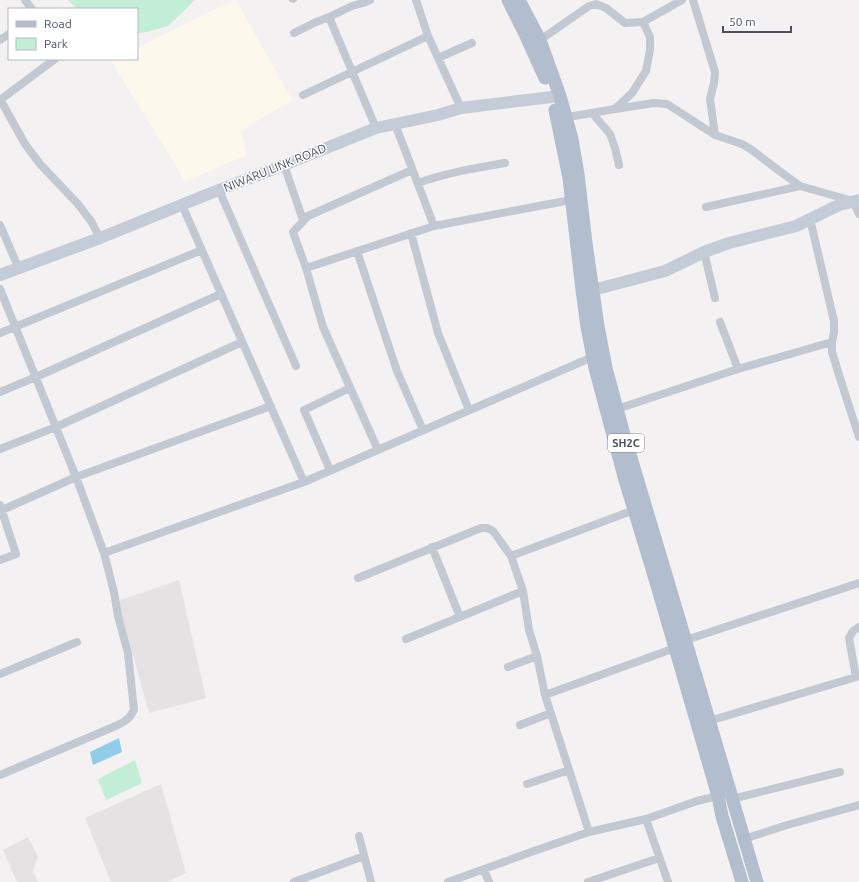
<svg xmlns="http://www.w3.org/2000/svg" width="859" height="882" viewBox="0 0 859 882" font-family="Ubuntu,sans-serif">
<rect width="100%" height="100%" fill="#f3f1f1"/>
<path fill="#fcf9ec" d="M235,0h1l56,100 -51,31 6,24 -63,27 -9,-18 -64,-103 4,-2h22v-11z"/>
<path fill="#e4e2e2" d="M179,580l27,118 -57,15 -31,-112z
M161,784l25,89 -19,9h-56l-26,-64z
M28,837l10,20 -5,14 5,11h-21l-14,-32z"/>
<path fill="#c2eed8" d="M68,0h127l-27,26 -21,6 -10,1v-24h-60z
M135,760l7,23 -36,17 -8,-21z"/>
<path fill="#91cce9" d="M119,738l3,14 -29,13 -3,-13z"/>
<g fill="none" stroke-linecap="round" stroke-linejoin="round">
<path stroke="#c2c9d2" stroke-width="4" d="M291,0l2,1 2,-1"/>
<path stroke="#c2c9d2" stroke-width="8" d="M25,0l7,9
M416,0l12,36 33,72
M693,0l22,72 -1,11 -4,16 5,36
M329,17l23,-11 11,-3 7,-3
M643,22l39,-22
M294,33l22,-11 13,-5 47,111
M0,40l9,-6
M540,40l49,-34 7,-2 10,4 19,15 18,-1 7,15v13l-4,21 -14,22 -17,16 -53,9
M438,58l34,-15
M303,95l125,-59
M0,99l25,45 15,20 37,39 14,18 9,17
M0,100l55,-41
M615,109l39,-6 13,1 48,31 27,9 10,6 26,20 22,16 53,15 6,13
M593,114l17,20 5,14 4,17
M395,124l39,102
M284,165l19,55
M418,183c28,-10 57,-15 87,-20
M219,190l77,176
M182,205l122,277
M706,207l94,-21
M810,219l24,102v11l-2,10v10l8,26 19,59
M0,225l19,44
M411,233l27,100 31,77
M357,251l40,120 26,59
M704,252l11,46
M306,268l128,-42 142,-27
M0,289l76,188 28,76 10,39 4,24 10,37 6,57c-4,8 -8,11 -16,15l-118,50
M720,322l18,47
M0,333l202,-83
M0,392l36,-15 185,-83
M617,409l121,-40 94,-27
M0,449l56,-22 186,-85
M378,450l-55,-123 -17,-59 -13,-36 15,-16 104,-46
M330,470l-26,-60 46,-22
M0,505l16,49 -16,6
M0,511l76,-34 195,-71
M432,547l28,70
M104,553l200,-71 293,-127
M511,556l123,-46
M358,578l123,-50h6l6,3 18,25 12,35 -117,48
M523,591l6,39 8,26 8,39 44,137
M686,640l173,-57
M508,667l29,-11
M0,674l77,-32
M856,677l-7,-39 4,-7 6,-4
M545,695l130,-47
M709,721l150,-45
M520,725l31,-12
M527,784l42,-14
M732,799l108,-27
M646,819l22,63
M359,836l12,46
M744,839l43,-14 72,-20
M484,870l5,12
M294,882l70,-26
M448,882l86,-31 55,-19 57,-13 51,-18 25,-6
M588,882l71,-24"/>
<path stroke="#c4ccd8" stroke-width="12" d="M0,275l100,-37 106,-43 78,-30 92,-37 62,-13 23,-7 99,-12
M583,290h10l72,-19 39,-19 25,-9 67,-17 43,-21 20,-5"/>
<path stroke="#b2bdce" stroke-width="13" d="M508,0l18,36 19,42
M519,0l21,40 20,56 6,21 6,22 6,35 8,69 12,83 8,42 17,63 44,147 90,304
M555,110l14,68 13,112 5,37 8,41 30,112 31,102 62,214 4,20 20,66"/>
</g>
<g text-anchor="middle" stroke-width="3" stroke-linejoin="round" paint-order="stroke">
<rect fill="#fff" stroke="#80858e" stroke-width="1" x="608" y="434" width="36" height="18" rx="3"/>
<g font-size="11" font-weight="bold" fill="#49515d">
<text x="626" y="447">SH2C</text>
</g>
<g font-size="12" fill="#49515d" stroke="#fff">
<text transform="translate(275 168) rotate(-22)" y="4">NIWARU LINK ROAD</text>
</g>
</g>
<rect x="8" y="8" width="130" height="52" fill="#ffffff" stroke="#b6b9be"/>
<rect x="16" y="21" width="20" height="6" fill="#b2bdce" stroke="#b6b9be"/>
<text x="44" y="28" font-size="12" fill="#49515d">Road</text>
<rect x="16" y="38" width="20" height="12" fill="#c2eed8" stroke="#b6b9be"/>
<text x="44" y="48" font-size="12" fill="#49515d">Park</text>
<path d="M723 26v6h68v-6" fill="none" stroke="#49515d" stroke-width="2"/>
<text x="729" y="26" font-size="12" fill="#49515d" stroke="#ffffff" stroke-width="3" paint-order="stroke">50 m</text>
</svg>
